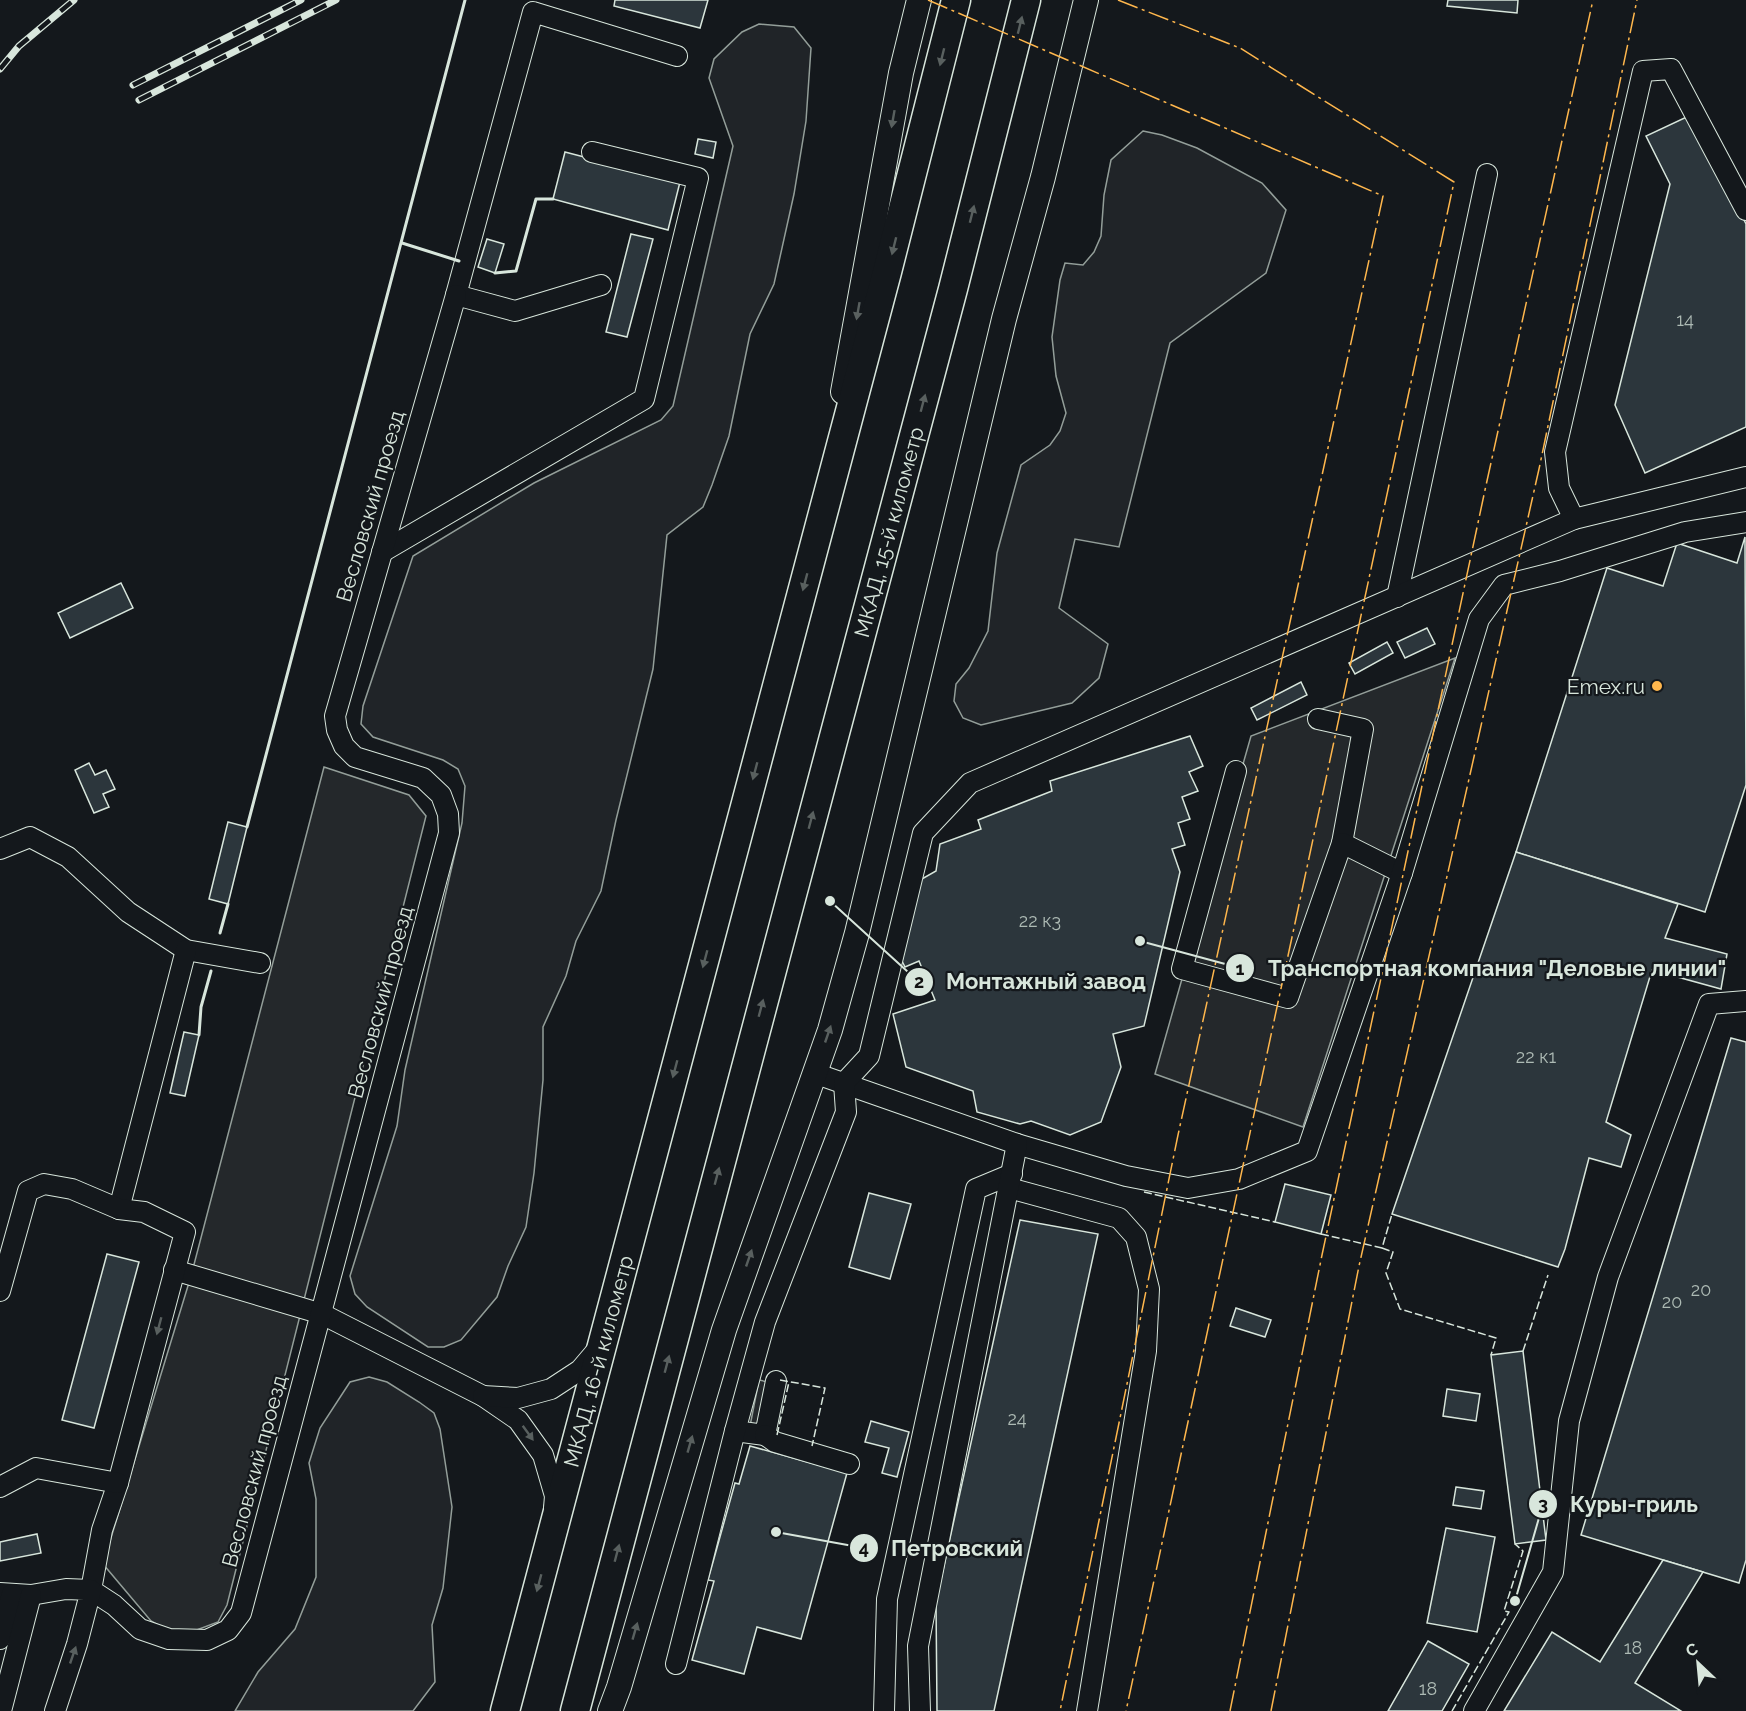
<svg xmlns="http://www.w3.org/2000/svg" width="1746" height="1711" viewBox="0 0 1746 1711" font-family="Raleway,sans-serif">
<rect width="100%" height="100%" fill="#14181c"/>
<g fill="#202428" stroke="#939e99" stroke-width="1.5">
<path d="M759 24 794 27 811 48 806 121 794 194 774 284 750 334 729 436 712 485 703 507 667 535 653 669 616 820 601 891 576 941 566 976 543 1027V1080L534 1173 526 1227 508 1266 497 1297 461 1340 444 1347H428L367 1307 355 1294 350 1276 397 1126 405 1070 462 823 465 786 458 769 443 760 373 737 361 724 363 706 413 556 534 483 661 420 673 406 733 146 709 78 714 59 742 32Z"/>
<path d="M1143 131 1162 135 1197 148 1262 183 1286 210 1266 273 1170 343 1119 547 1075 539 1059 608 1108 644 1099 678 1072 703 981 725 963 718 954 701 956 684 969 668 988 631 997 553 1021 465 1050 445 1060 431 1066 413 1056 376 1052 337 1060 280 1065 263 1083 265 1094 252 1101 236 1104 195 1111 160Z"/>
<path d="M369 1377 387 1382 419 1402 434 1413 440 1429 452 1507 443 1588 432 1625 435 1682 413 1711H235L258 1672 295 1629 316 1577V1499L309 1463 320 1428 350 1382Z"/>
</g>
<g fill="#24282b" stroke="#939e99" stroke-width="1.5">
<path d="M1455 658 1303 1127 1155 1074 1251 736Z"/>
<path d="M324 767 409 795 426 816 227 1605 218 1622 194 1631 165 1629 151 1621 103 1564 191 1276Z"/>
<path d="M759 1380 782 1385 772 1430 750 1426Z"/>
</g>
<g fill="#2c363c" stroke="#d8e6dc" stroke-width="1.5">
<path d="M615 0H708L700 28 614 6Z"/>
<path d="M1448 0H1518L1517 13 1447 6Z"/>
<path d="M1693 114 1746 224V427L1645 473 1615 405 1670 184 1646 136Z"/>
<path d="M698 139 716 142 713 158 695 154Z"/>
<path d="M565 152 680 182 668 230 553 199Z"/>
<path d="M631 234 653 239 627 337 606 332Z"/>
<path d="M487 239 504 244 495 273 478 267Z"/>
<path d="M1745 537 1746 785 1705 912 1516 852 1607 568 1663 586 1677 543 1737 563Z"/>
<path d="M121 583 133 608 70 638 58 613Z"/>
<path d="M1427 628 1435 644 1405 658 1397 642Z"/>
<path d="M1387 642 1393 653 1355 674 1349 663Z"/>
<path d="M1301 682 1307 695 1257 720 1251 708Z"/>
<path d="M1190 736 1203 766 1189 772 1198 791 1182 797 1190 819 1178 823 1185 845 1172 849 1180 872 1144 1026 1113 1034 1121 1067 1101 1122 1070 1135 1031 1121 1020 1124 977 1112 973 1091 906 1067 893 1014 935 1000 919 961 905 967 902 961 920 880 936 871 940 844 981 829 978 820 1052 791 1050 781Z"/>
<path d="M89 763 95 775 106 770 115 789 103 794 109 807 94 813 75 770Z"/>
<path d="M228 822 247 827 228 904 209 899Z"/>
<path d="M1516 852 1678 904 1665 938 1727 954 1721 989 1652 970 1606 1122 1631 1135 1621 1167 1589 1158 1565 1249 1558 1267 1392 1214Z"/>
<path d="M184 1032 199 1035 185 1096 170 1093Z"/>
<path d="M1731 1038 1746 1042V1560L1739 1583 1581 1535Z"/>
<path d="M1285 1184 1331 1195 1321 1234 1275 1222Z"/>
<path d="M869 1193 911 1204 890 1279 849 1267Z"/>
<path d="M1020 1220 1098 1234 994 1711H937L936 1602Z"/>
<path d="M107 1254 139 1262 94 1428 62 1420Z"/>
<path d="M1236 1308 1271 1320 1265 1337 1230 1326Z"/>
<path d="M1523 1351 1546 1540 1515 1544 1491 1355Z"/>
<path d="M1447 1389 1480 1394 1476 1421 1443 1416Z"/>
<path d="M871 1421 909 1432 897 1477 882 1473 889 1448 865 1442Z"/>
<path d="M750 1446 847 1473 801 1639 757 1627 744 1674 692 1660 714 1581 708 1580 735 1483 739 1484Z"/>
<path d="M1456 1487 1484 1491 1481 1509 1453 1505Z"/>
<path d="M1446 1528 1495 1537 1477 1632 1427 1623Z"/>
<path d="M37 1534 41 1553 0 1561V1542Z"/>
<path d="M1663 1560 1703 1572 1635 1683 1681 1711H1504L1552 1632 1600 1662Z"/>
<path d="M1428 1641 1469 1664 1442 1711H1388Z"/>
</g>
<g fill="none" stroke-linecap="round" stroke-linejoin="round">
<defs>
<g id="minor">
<path d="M601 285 515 311 456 295 533 12 677 56"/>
<path d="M1574 519 1559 488 1555 452 1643 71 1671 69 1746 210"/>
<path d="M382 552 644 399 698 178 592 152"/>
<path d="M1397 597 1487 174"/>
<path d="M1318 719 1363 729 1342 843"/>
<path d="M1236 771 1182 969 1288 998 1342 843 1402 873"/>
<path d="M0 849 30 837 68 857 128 912 186 950 260 963"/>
<path d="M814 1073 1017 1144 1126 1176 1188 1188 1239 1179 1307 1151 1402 873 1479 619 1504 585 1560 571 1685 532 1746 522"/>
<path d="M1009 1188 1119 1218 1136 1237 1149 1289 1146 1351 1087 1711"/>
<path d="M119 1209 186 950"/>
<path d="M174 1270 322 1314 483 1396 518 1420 543 1455 555 1496 554 1508"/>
<path d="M0 1291 28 1191 44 1184 72 1189 119 1209 144 1212 185 1232 118 1483 102 1530 91 1590 114 1605 140 1629 169 1639 207 1640 228 1630 241 1613 449 833 448 814 441 795 423 778 355 757 344 746 337 730 335 716 456 295"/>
<path d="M483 1396 518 1398 551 1389 580 1370 597 1350"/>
<path d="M735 1431 765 1435 776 1381"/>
<path d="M765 1435 775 1442 849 1464"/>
<path d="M0 1487 36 1468 118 1483"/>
<path d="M0 1593 31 1595 66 1589 91 1590 77 1644 55 1711"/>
<path d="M0 1639 12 1594"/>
<path d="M676 1664 735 1431 765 1322 846 1112 844 1083 869 1056 923 833 970 783 1574 519 1746 477"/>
<path d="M1 1711 31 1595"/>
<path d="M884 1711 887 1599 976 1189 1012 1174"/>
<path d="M920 1711 918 1646 1017 1144"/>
<path d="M1474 1711 1553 1572 1569 1421 1608 1277 1709 1004 1746 1001"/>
</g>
<g id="major">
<path d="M843 392 901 73 919 0"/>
<path d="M610 1711 619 1687 724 1330 830 1030 857 933 1004 319 1043 177 1086 0"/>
</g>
<g id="highway">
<path id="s1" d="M505 1711 887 272 956 0"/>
<path id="s2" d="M575 1711 953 289 1026 0"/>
</g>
</defs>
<use href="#minor" stroke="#d8e6dc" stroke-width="22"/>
<use href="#major" stroke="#d8e6dc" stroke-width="26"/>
<use href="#highway" stroke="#d8e6dc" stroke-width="31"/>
<use href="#minor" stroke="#14181c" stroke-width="20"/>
<use href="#major" stroke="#14181c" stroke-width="24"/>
<use href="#highway" stroke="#14181c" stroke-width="28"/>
<defs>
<g id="rail">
<path d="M0 69 19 46 74 0"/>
<path d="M133 85 301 0"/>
<path d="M139 100 336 0"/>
</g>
</defs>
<use href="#rail" stroke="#d8e6dc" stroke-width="7"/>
<use href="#rail" stroke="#14181c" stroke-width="4.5" stroke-dasharray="14" stroke-linecap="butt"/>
<g stroke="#d8e6dc" stroke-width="1.5" stroke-dasharray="8 3" stroke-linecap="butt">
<path d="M1144 1192 1275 1222"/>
<path d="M1321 1234 1382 1248 1392 1214"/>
<path d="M1382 1248 1393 1252 1386 1273 1400 1309 1496 1338 1491 1355"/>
<path d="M1523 1351 1548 1275"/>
<path d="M780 1380 825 1388 812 1446"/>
<path d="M777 1435 789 1382"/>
<path d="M1452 1711 1509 1612 1504 1611 1523 1551 1515 1544"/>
</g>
<g stroke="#d8e6dc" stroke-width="3">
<path d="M402 243 459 261"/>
<path d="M495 273 516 271 536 199H553"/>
<path d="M247 827 465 0"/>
<path d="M220 933 228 904"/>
<path d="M199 1035 201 1007 211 971"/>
</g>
<g stroke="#ffb74d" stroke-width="1.5" stroke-dasharray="21 4.5 3 4.5" stroke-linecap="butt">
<path d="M928 0 1383 196 1178 1135 1060 1711"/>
<path d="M1118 0 1240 48 1454 182 1126 1711"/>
<path d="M1230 1711 1322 1255 1485 490 1593 0"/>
<path d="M1271 1711 1359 1266 1539 469 1637 0"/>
</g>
</g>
<defs><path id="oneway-solid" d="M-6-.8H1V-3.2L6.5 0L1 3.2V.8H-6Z" transform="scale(1.5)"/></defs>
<g fill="#59605f">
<use href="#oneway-solid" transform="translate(1020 25) rotate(-76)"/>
<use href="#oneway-solid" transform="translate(942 57) rotate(104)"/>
<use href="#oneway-solid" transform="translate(893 119) rotate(100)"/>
<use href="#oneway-solid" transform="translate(972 214) rotate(-76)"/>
<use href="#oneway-solid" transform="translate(894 246) rotate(104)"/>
<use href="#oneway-solid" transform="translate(858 311) rotate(100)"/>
<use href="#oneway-solid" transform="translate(923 403) rotate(-75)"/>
<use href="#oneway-solid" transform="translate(805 582) rotate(105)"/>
<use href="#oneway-solid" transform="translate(755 771) rotate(105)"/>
<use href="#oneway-solid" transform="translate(811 820) rotate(-75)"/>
<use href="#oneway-solid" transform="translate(705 959) rotate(105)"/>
<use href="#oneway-solid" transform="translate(761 1008) rotate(-75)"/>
<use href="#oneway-solid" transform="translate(828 1034) rotate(-71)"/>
<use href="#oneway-solid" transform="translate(675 1069) rotate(105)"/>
<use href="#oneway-solid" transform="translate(717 1176) rotate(-75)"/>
<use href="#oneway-solid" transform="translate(749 1258) rotate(-71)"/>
<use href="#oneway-solid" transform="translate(159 1326) rotate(105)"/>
<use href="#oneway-solid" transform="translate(667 1364) rotate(-75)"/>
<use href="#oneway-solid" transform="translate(528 1433) rotate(54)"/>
<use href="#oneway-solid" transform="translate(690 1444) rotate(-74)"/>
<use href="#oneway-solid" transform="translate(617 1553) rotate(-75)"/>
<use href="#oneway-solid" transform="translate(539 1583) rotate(105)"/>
<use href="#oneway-solid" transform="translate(635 1631) rotate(-74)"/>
<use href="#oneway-solid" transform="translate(73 1655) rotate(-71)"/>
</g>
<circle fill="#ffb74d" stroke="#14181c" stroke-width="2" cx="1657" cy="686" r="6"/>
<g text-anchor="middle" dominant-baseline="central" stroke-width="4.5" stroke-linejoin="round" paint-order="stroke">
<g font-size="18" fill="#adbab4">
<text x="1685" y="319">14</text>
<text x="1040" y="920">22 к3</text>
<text x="1536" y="1056">22 к1</text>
<text x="1701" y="1289">20</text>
<text x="1672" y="1301">20</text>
<text x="1017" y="1418">24</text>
<text x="1633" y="1647">18</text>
<text x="1428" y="1688">18</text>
</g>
<g font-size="21" fill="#d8e6dc" stroke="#14181c">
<text transform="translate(370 506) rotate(-74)">Весловский проезд</text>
<text stroke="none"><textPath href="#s2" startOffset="1220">МКАД, 15-й километр</textPath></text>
<text transform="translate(380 1002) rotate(-75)">Весловский проезд</text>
<text stroke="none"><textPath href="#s1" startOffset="362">МКАД, 16-й километр</textPath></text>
<text transform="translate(254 1471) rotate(-75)">Весловский проезд</text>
</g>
<g font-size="21" fill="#d8e6dc" stroke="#14181c" text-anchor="end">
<text x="1645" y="686">Emex.ru</text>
</g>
</g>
<path fill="none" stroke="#d8e6dc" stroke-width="2" d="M1140 941L1240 968M830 901L919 982M1515 1601L1543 1504M776 1532L864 1548"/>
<g fill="#d8e6dc" stroke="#14181c" stroke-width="2">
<circle cx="1140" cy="941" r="6"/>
<circle cx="830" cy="901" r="6"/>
<circle cx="1515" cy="1601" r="6"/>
<circle cx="776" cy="1532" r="6"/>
<circle cx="1240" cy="968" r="15"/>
<circle cx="919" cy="982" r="15"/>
<circle cx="1543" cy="1504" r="15"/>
<circle cx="864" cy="1548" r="15"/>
</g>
<g font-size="18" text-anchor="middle" font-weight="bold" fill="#111">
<text x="1240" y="975">1</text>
<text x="919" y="988">2</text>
<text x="1543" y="1510">3</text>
<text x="864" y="1554">4</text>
</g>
<g font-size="22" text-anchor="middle" font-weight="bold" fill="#d8e6dc" stroke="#14181c" stroke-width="4.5" stroke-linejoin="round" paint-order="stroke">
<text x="1497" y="976">Транспортная компания "Деловые линии"</text>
<text x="1046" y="989">Монтажный завод</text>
<text x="1634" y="1512">Куры-гриль</text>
<text x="957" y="1556">Петровский</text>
</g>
<g transform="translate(1698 1663) rotate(334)" stroke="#14181c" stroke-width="4.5" paint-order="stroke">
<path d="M0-4.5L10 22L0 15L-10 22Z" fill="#d8e6dc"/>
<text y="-9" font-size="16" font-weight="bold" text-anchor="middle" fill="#d8e6dc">С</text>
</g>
</svg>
